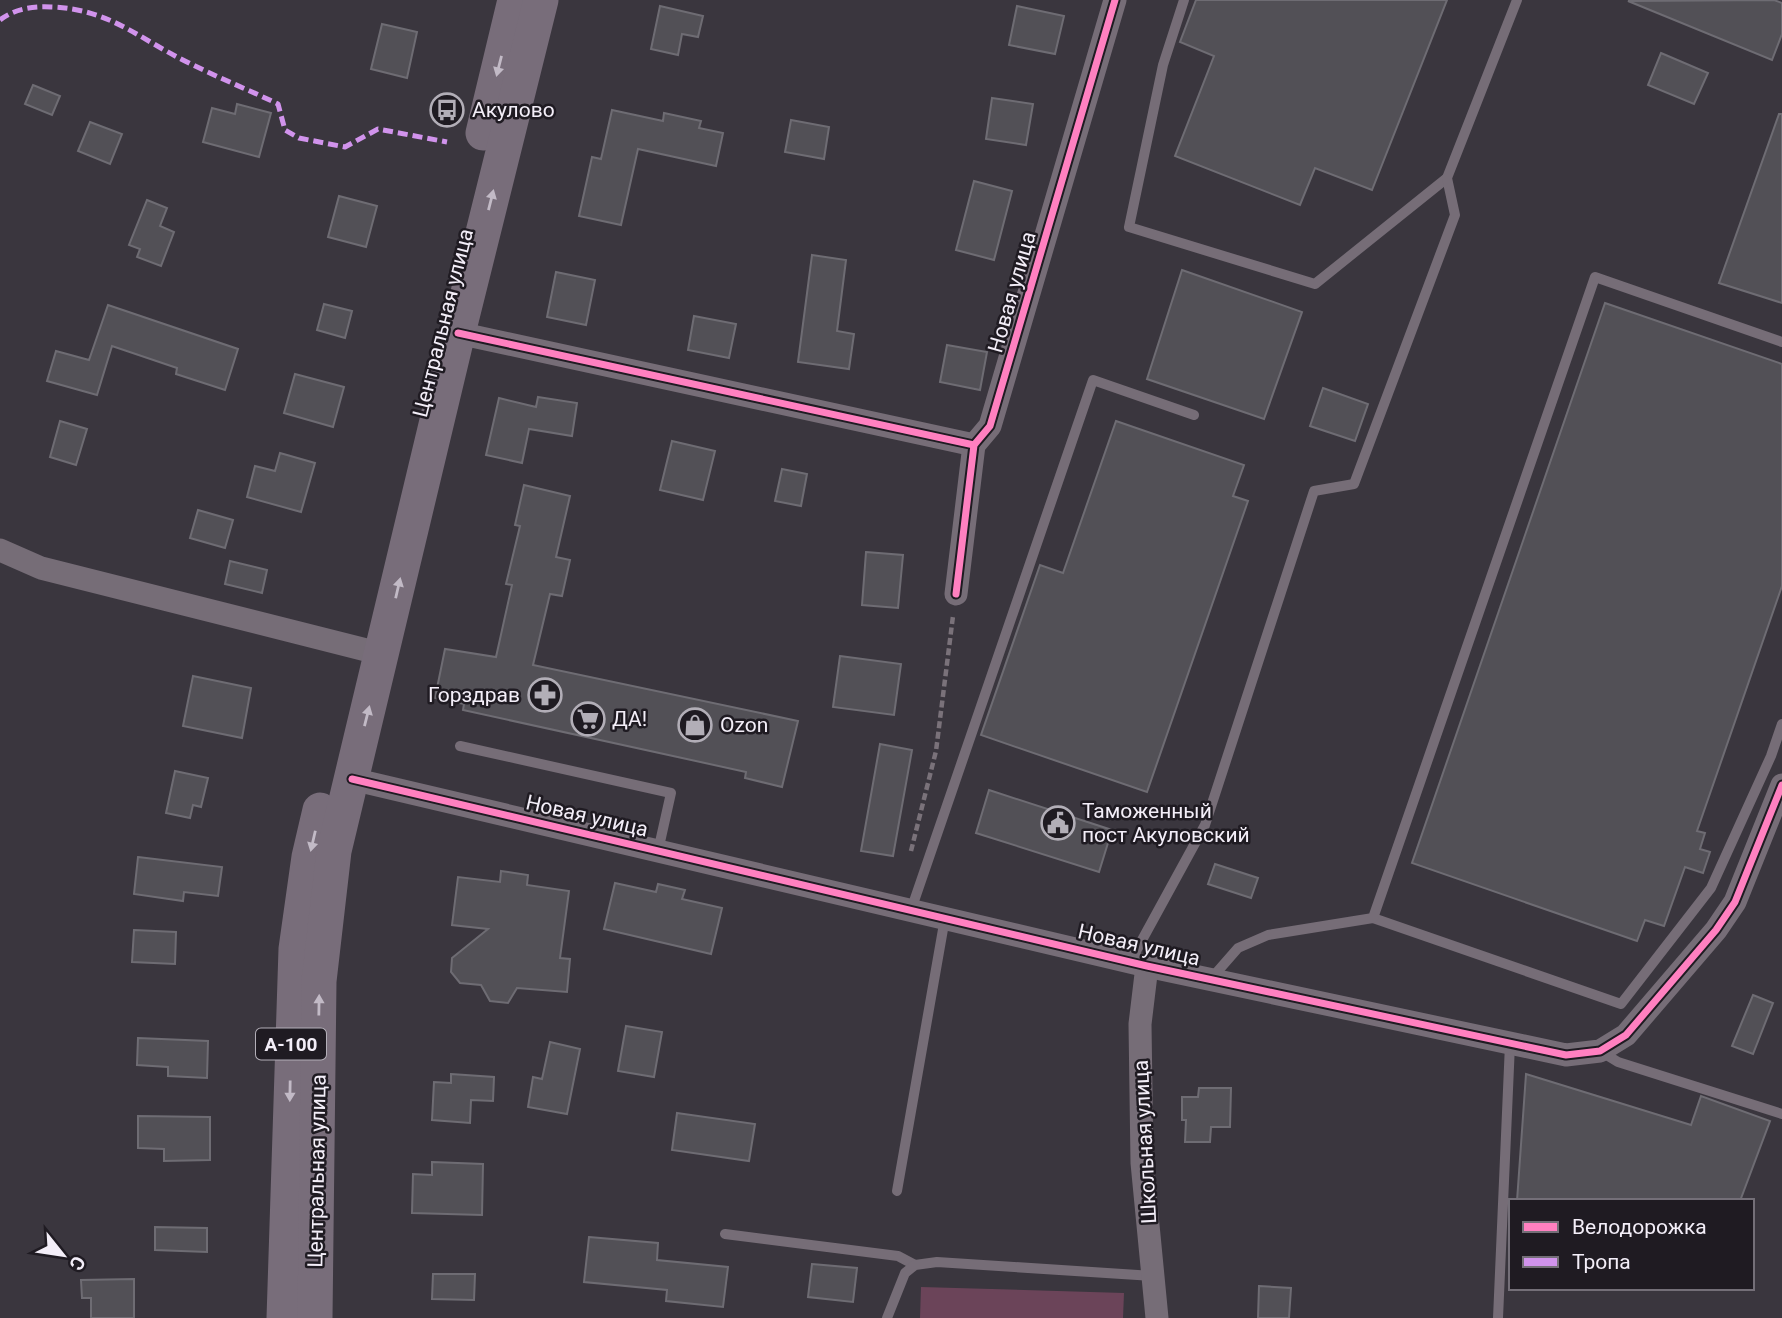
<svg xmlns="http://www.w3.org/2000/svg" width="1782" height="1318" viewBox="0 0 1782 1318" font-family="Roboto,sans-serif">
<rect width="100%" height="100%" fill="#3a363e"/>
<path fill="#6b4459" d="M921 1287 1124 1293 1123 1318H920Z"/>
<g fill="#525056" stroke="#6e6c73" stroke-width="2">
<path d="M1196 0H1447L1372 190 1315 168 1300 205 1175 156 1214 56 1180 42Z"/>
<path d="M1774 0 1782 3V34L1772 60 1628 1Z"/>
<path d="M660 6 703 16 698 37 682 34 678 55 651 49Z"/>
<path d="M1017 6 1064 16 1055 54 1009 45Z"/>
<path d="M382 24 417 32 407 78 371 69Z"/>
<path d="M1661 53 1708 73 1694 104 1648 85Z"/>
<path d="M33 85 60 96 52 115 25 104Z"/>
<path d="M992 98 1033 104 1026 145 986 139Z"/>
<path d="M237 104 271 113 259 157 203 142 212 108 235 114Z"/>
<path d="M612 110 663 121 664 113 701 121 699 128 723 133 716 166 638 149 621 225 579 216 592 157 601 159Z"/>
<path d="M1779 114H1782V303L1719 283Z"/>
<path d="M791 120 829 127 824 159 785 152Z"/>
<path d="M90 122 122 134 110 164 78 151Z"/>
<path d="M974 181 1012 191 994 260 956 250Z"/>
<path d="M339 196 377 206 366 247 328 237Z"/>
<path d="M147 200 167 208 160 226 174 232 161 266 137 257 140 249 129 245Z"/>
<path d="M812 255 846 260 837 331 854 334 849 369 798 362Z"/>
<path d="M1182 270 1302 312 1264 419 1147 379Z"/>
<path d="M556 272 595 280 586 325 547 317Z"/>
<path d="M1605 303 1782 364V586L1697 831 1705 833 1700 849 1710 852 1703 873 1685 867 1664 926 1645 920 1637 941 1412 863Z"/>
<path d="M324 304 352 311 345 338 317 330Z"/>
<path d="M108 305 238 349 225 390 176 374 177 368 112 346 97 395 47 381 56 351 89 360Z"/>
<path d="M694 316 736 324 729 358 688 350Z"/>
<path d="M947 345 987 352 980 390 940 382Z"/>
<path d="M295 374 344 387 333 427 284 413Z"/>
<path d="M1323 388 1368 404 1355 441 1310 426Z"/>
<path d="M538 397 577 403 572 436 529 429 522 463 486 455 499 398 536 407Z"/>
<path d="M60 421 87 429 76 465 50 457Z"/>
<path d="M1116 421 1244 465 1233 496 1248 501 1147 792 981 735 1040 565 1063 573Z"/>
<path d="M672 441 715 451 703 500 660 490Z"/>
<path d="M280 453 315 463 301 512 247 497 255 466 275 471Z"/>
<path d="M782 469 807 474 801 506 775 501Z"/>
<path d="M524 485 570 496 556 557 570 560 562 596 550 594 533 665 798 721 782 787 745 778 746 772 463 710 464 704 435 698 445 649 496 657 512 585 506 584 520 526 515 525Z"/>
<path d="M198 510 233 520 225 548 190 538Z"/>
<path d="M866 552 903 555 898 608 862 605Z"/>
<path d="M230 561 267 570 262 593 225 584Z"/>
<path d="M840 656 901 664 894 715 833 707Z"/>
<path d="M193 676 251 688 242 738 183 726Z"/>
<path d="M880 744 912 750 893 856 861 851Z"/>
<path d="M175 771 208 778 201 807 193 805 190 818 166 813Z"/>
<path d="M989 790 1112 830 1099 872 976 833Z"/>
<path d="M138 857 222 867 218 896 184 892 183 901 134 894Z"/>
<path d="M1215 864 1258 878 1251 898 1208 884Z"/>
<path d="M501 871 528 875 527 885 569 891 560 958 570 959 567 992 517 988 508 1003 490 1001 481 985 460 983 451 972 452 958 488 929 452 925 458 877 500 882Z"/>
<path d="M615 883 656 892 658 884 685 890 682 899 722 908 711 954 604 929Z"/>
<path d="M134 930 176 932 175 964 132 962Z"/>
<path d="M1753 995 1773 1003 1753 1054 1732 1046Z"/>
<path d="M626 1026 662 1032 654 1077 618 1071Z"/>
<path d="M138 1038 208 1041 207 1078 168 1076V1067L137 1065Z"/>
<path d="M550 1042 580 1049 567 1114 528 1107 533 1077 542 1079Z"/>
<path d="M451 1074 494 1077 493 1101 471 1100 470 1123 432 1120 434 1082 451 1083Z"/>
<path d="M1526 1074 1691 1125 1701 1096 1770 1121 1740 1201H1517Z"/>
<path d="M1199 1088H1231L1230 1127H1211L1210 1142H1185L1186 1120H1182V1097H1198Z"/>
<path d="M677 1113 755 1124 749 1161 672 1150Z"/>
<path d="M138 1116 210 1117V1160L164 1161V1149L138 1148Z"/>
<path d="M432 1162 483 1164 482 1215 412 1213 413 1174 432 1175Z"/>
<path d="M155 1227 207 1228V1252L155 1250Z"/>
<path d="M589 1237 658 1243 657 1260 728 1267 723 1307 666 1301 667 1290 584 1282Z"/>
<path d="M812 1264 857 1268 853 1302 808 1297Z"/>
<path d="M433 1274H475L474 1300 432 1299Z"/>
<path d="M134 1279V1318H91V1298H82L81 1280Z"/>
<path d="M1259 1286 1291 1288 1289 1318H1258Z"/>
</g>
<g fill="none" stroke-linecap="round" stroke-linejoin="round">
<path stroke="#7a727a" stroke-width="4.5" stroke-dasharray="7 3.5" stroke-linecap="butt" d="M911 851 936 751 953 616"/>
<g stroke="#766d77" stroke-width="10">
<path d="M1184 0 1163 65 1129 227 1315 284 1447 178"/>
<path d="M460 746 671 793 658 851"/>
<path d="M911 910 1093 380 1194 415"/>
<path d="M1373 918 1621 1004 1711 888 1771 756 1782 724"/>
<path d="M1130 962 1205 825 1314 491 1354 484 1455 215 1447 178 1517 0"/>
<path d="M1210 980 1238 948 1268 935 1373 918 1595 277 1782 342"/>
<path d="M1600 1051 1618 1062 1782 1114"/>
<path d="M897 1191 945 918"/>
<path d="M725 1234 898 1256 915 1265"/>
<path d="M887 1318 905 1273 915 1265 937 1262 1153 1276"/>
<path d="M1498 1318 1510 1044"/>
</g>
<g stroke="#766d77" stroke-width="23">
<path d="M458 333 974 445"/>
<path d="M0 550 41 568 382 654"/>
<path d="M956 594 974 445 990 426 1115 0"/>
<path d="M352 779 1147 966 1566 1055 1600 1051 1626 1035 1716 930 1735 902 1782 785"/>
<path d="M1147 966 1140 1024 1142 1163 1157 1318"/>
</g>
<g stroke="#786d7a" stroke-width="35">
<path d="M483 133 515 0"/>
<path d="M284 1318 296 949 309 857 320 810"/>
<path d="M315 1318 319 981 334 851 458 333 541 0"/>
</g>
<path stroke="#d193ec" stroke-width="5" stroke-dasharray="10 5" stroke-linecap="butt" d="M0 20C14 9 33 6 51 7 110 9 139 39 189 63 219 78 249 90 278 104L285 130 299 138 345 147 378 129 447 142"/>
<defs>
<g id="cycleway">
<path d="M458 333 974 445"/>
<path d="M956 594 974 445 990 426 1115 0"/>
<path d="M352 779 1147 966 1566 1055 1600 1051 1626 1035 1716 930 1735 902 1782 785"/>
</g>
</defs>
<use href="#cycleway" stroke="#1f1b22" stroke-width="11"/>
<use href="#cycleway" stroke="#ff80c0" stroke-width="7"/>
</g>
<defs><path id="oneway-solid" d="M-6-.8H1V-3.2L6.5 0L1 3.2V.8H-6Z" transform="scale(1.75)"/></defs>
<g fill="#c2bac6">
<use href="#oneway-solid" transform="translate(499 66) rotate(104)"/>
<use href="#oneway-solid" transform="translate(491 200) rotate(-76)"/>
<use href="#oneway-solid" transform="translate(398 588) rotate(-77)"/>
<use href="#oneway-solid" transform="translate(367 716) rotate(-76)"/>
<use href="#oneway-solid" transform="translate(313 841) rotate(103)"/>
<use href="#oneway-solid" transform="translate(319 1005) rotate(-89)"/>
<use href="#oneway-solid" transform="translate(290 1091) rotate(91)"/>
</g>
<defs>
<symbol id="bus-ring" viewBox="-11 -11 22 22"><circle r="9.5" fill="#1f1b22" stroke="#b2aeb7" stroke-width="1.5"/><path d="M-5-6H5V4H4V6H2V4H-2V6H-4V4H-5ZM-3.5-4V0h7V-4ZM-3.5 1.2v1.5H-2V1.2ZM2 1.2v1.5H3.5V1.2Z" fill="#b2aeb7"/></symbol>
<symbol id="pharmacy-ring" viewBox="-11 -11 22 22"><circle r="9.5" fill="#1f1b22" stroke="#b2aeb7" stroke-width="1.5"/><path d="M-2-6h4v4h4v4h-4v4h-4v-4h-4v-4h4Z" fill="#b2aeb7"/></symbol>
<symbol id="supermarket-ring" viewBox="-11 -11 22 22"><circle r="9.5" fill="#1f1b22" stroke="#b2aeb7" stroke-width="1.5"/><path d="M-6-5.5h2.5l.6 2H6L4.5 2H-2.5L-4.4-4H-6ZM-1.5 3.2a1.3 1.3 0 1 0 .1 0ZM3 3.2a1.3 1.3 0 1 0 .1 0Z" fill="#b2aeb7"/></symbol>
<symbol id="shop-ring" viewBox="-11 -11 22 22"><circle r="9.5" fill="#1f1b22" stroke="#b2aeb7" stroke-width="1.5"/><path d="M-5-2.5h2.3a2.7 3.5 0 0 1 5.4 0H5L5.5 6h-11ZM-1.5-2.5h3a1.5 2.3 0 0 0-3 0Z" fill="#b2aeb7"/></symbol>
<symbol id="civic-ring" viewBox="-11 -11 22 22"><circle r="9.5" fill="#1f1b22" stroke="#b2aeb7" stroke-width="1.5"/><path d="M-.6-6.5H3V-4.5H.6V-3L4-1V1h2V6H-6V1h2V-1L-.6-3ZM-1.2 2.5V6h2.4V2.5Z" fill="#b2aeb7"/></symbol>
</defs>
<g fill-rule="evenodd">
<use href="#bus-ring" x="428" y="91" width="38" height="38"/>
<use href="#pharmacy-ring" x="526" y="676" width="38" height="38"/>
<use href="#supermarket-ring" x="569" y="700" width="38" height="38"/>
<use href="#shop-ring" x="676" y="706" width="38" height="38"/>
<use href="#civic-ring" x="1039" y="804" width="38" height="38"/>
</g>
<g text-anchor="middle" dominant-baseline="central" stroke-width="5" stroke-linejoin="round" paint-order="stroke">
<rect fill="#1f1b22" stroke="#b3afb8" stroke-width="2" x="256" y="1028.5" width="70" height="31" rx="5"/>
<g font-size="19" font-weight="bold" fill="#f3eef8">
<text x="291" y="1044">А-100</text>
</g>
<g font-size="21" fill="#f3eef8" stroke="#1f1b22" text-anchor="start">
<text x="472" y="110">Акулово</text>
<text x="520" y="695" text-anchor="end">Горздрав</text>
<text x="612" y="719">ДА!</text>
<text x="720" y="725">Ozon</text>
<text x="1082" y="811">Таможенный<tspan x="1082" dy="24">пост Акуловский</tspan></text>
</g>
<g font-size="21" fill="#f3eef8" stroke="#1f1b22">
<text transform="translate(1012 292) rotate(-74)">Новая улица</text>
<text transform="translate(443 323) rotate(-76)">Центральная улица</text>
<text transform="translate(587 816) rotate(13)">Новая улица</text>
<text transform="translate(1139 945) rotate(13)">Новая улица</text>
<text transform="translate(1145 1142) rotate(-93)">Школьная улица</text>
<text transform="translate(317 1171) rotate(-89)">Центральная улица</text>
</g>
</g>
<rect x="1509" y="1199" width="245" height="91" fill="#1f1b22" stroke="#746f78" stroke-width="2"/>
<rect x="1523" y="1222" width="35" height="10" fill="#ff80c0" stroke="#746f78" stroke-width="2"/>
<text x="1572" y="1234" font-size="21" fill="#f3eef8">Велодорожка</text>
<rect x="1523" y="1257" width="35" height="10" fill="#d193ec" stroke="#746f78" stroke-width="2"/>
<text x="1572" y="1269" font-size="21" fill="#f3eef8">Тропа</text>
<g transform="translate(63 1255) rotate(120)" stroke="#1f1b22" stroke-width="5" paint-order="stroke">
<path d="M0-5L12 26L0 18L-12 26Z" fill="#f3eef8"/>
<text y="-10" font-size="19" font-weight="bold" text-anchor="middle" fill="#f3eef8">С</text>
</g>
</svg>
